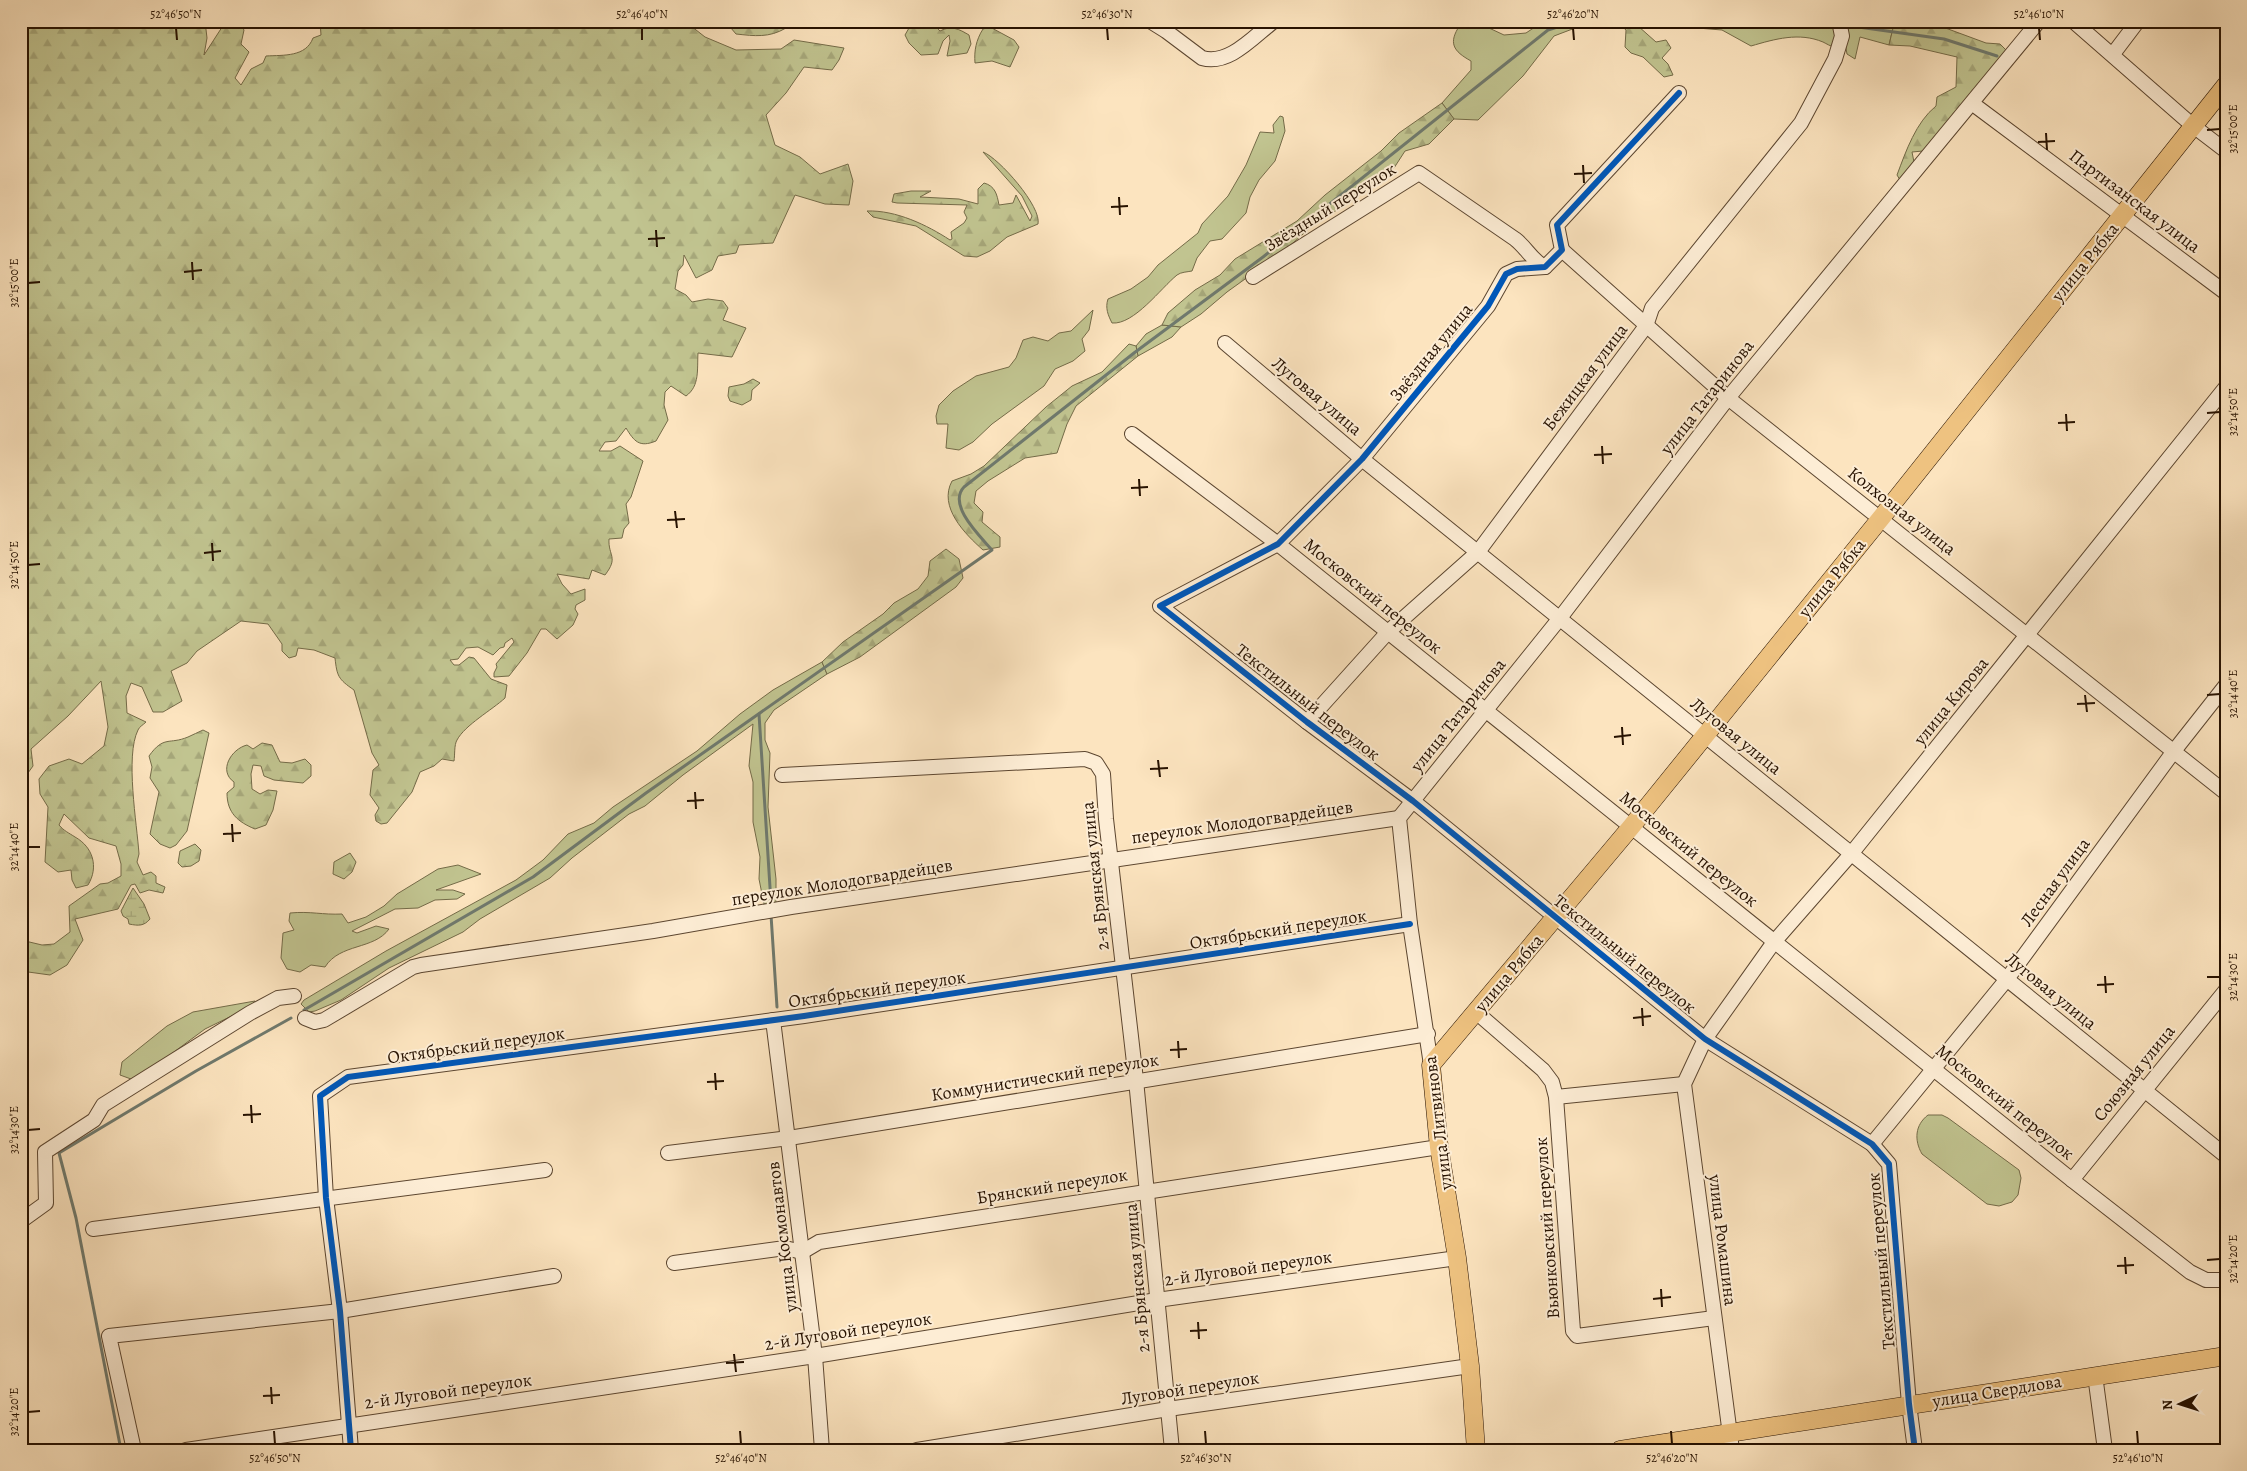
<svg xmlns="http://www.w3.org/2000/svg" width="2247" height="1471" viewBox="0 0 2247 1471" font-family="Alegreya,serif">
<defs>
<pattern id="forest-firs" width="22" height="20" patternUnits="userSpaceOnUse" patternTransform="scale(1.25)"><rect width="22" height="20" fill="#c1c490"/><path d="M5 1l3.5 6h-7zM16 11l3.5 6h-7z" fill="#a6a77a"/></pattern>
<pattern id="wetland-marsh" width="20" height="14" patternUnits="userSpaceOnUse" patternTransform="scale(1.25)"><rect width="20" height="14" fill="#c1c490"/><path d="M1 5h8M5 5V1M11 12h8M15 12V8" fill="none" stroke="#a6a77a"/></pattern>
</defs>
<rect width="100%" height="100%" fill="#fce4bf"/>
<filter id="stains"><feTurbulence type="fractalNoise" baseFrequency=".004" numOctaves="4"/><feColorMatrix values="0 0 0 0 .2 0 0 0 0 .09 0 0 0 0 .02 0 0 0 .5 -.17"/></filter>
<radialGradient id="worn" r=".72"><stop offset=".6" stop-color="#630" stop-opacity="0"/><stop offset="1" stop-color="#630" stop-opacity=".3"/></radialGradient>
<g fill="#c1c490" stroke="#746b48">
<path d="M1460 21H1474L1504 35 1526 33 1544 21H1581L1583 25 1554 36 1523 76 1478 120 1454 119 1442 103 1471 70V61C1453 51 1448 43 1460 25Z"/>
<path d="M1682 21H1891L1894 24 1889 45 1860 37 1855 59 1847 54 1845 43 1834 47C1830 46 1827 44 1823 42 1799 32 1775 39 1751 46L1722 30 1685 27Z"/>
<path d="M1280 116 1283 117 1285 131 1275 161 1259 180 1250 197 1246 213 1222 239 1210 241 1197 258 1192 271C1187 272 1181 272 1177 275 1161 288 1134 325 1112 323 1108 315 1105 308 1108 299L1131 289 1148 277 1158 265 1198 233 1202 224 1228 196 1246 165 1260 132 1274 133 1273 125Z"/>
<path d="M1093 310 1089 330 1082 339 1085 351 1073 361 1055 369 1044 386 992 424 973 442 959 450 946 448 948 424H937L936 416 939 405 953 391 976 376 1009 367 1016 358 1023 340 1033 337 1048 341 1059 333 1071 331Z"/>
<path d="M1162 325 1181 327 1172 337 1138 356 1136 346 1146 334Z"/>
<path d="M822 662 827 674 774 710 765 723V740L770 753 768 807 776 879V903L764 904 759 879 760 857 753 822V782L749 766 753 724 683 775 645 806 629 814 572 858 550 878 480 919 463 932 389 968 341 1000 315 1011 309 1012 301 1004 304 1000 386 951 516 880 543 860 568 834 594 823 613 807 697 751 740 714 773 690Z"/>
<path d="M458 865 481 874 436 890H453L465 894 457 899 435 900 418 908 395 909 352 931 357 933 376 926 389 929C374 950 340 943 325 967L311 965 300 972 287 969 281 958 283 933 294 930 289 921 290 913C310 911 323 915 342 914L348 923 366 917 384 906 397 894 438 869Z"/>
<path d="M255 1001 248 1008 205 1029 143 1075 131 1079 120 1075 122 1062 167 1026 193 1012Z"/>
<path d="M1928 1115H1942L1948 1118 2019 1170 2021 1178 2018 1195 2012 1202 1999 1206 1987 1204 1922 1154C1914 1140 1915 1125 1928 1115Z"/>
</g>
<g fill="url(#forest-firs)" stroke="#746b48">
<path d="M21 21H205L207 38 204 55 226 21H238L244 30 241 44 249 52 235 78 241 85 251 69 263 63 266 56C284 55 306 57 313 38L321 35 320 21H724L706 28 697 25 691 26 705 37 736 50 781 49 794 40 844 48 839 60 832 70 804 67 786 93 766 115 775 145 800 157 820 174 848 164 853 181 849 205 825 204 795 195 773 243 739 245 736 253 718 256 712 270 696 278 684 255 683 265 678 271 675 289 686 295 692 302 708 299 723 301 728 308 723 320 746 328 732 357 698 353C697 369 700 386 686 396L671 386 665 392 664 405 668 420 656 441C639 448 634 441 626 428L616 441 605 442 599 451H611L620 446 643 461 631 497 626 504 629 523 624 529 622 538 609 539C608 556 619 557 605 575L592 570 589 579 557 574 562 584 571 594 585 589V600L576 605 575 609 578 614 573 625 557 639 546 629H541L527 653 509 676 494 677V673L497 667 496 664 514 642 512 638 505 643 504 647 500 648 493 655 478 647 466 648 458 659 450 660 454 665H459L469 657 474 658 491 679 507 685 505 698C492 710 465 725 457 740 454 745 455 755 454 761L442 759 434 766 420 772 412 792 387 823 381 824 376 821 375 815 379 808 370 795 373 770 379 765 372 753 354 690C338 679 337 676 335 658L314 650 298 648 296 656 289 658 282 651V644L268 624 241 621 197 651 187 663 171 671 182 701 163 712H153L142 687 131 683 126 696 127 713 146 722C143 725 139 727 138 730 125 756 137 824 139 854L137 862 143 875 151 872 156 876V883L165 887 163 893 149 890 140 893 135 884 131 885 118 909 75 919 83 940 67 965 50 975 21 971V940L42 945 54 944 70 932 69 906 100 884 108 883 121 876V864L116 846 89 838 64 814 59 825C64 831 69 833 75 837 93 847 99 867 88 885L76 888 72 880 71 870 58 872 45 862 48 807 40 794 39 779 49 766 69 759 82 764 104 746 108 727 101 681 68 716 31 749 33 766 25 777H21Z"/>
<path d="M725 21H778L786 28C769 38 755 36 736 34Z"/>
<path d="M914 21H948L932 23 940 31C951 25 959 29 969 35L971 44 967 53 947 56 950 41 949 35 943 41 938 54 921 55 909 43 905 35 909 28 914 26Z"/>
<path d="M1616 21H1682L1685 27 1640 22 1638 26 1656 42 1666 40 1671 48 1662 58 1668 64 1673 75 1664 77 1643 57 1631 53 1625 47 1626 30Z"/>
<path d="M1894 24 1940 26 1986 43 2000 44 2006 50C1992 76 1969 97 1950 118 1940 129 1933 141 1923 151L1912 152 1914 162 1900 180 1897 175C1906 151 1916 122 1936 106L1937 97 1956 87 1957 57 1910 46 1889 45Z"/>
<path d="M990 27 1014 40 1019 47 1010 67 992 61 975 63C974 51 976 40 983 29Z"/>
<path d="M1442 103 1454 119 1429 144 1405 151 1394 168 1373 182 1357 197 1312 226 1284 251 1227 292 1201 314 1181 327 1162 325 1168 313 1195 290 1220 275 1235 259 1297 221 1325 195 1381 151 1399 133Z"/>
<path d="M983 152C999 158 1042 207 1038 224L1007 237 990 251 977 257 964 256 916 226 873 217 867 211C896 210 927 225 950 240L952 239 951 232 964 223 967 218 964 212 967 205 897 203 892 202 894 194 911 191H931L920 197 959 199 978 204V189L984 183C995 186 997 194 999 205L1013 203 1016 195 1030 221 1032 216 1022 196Z"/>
<path d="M1129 344 1136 346 1138 356 1076 406 1067 424 1057 453 1025 458 988 481 976 491 974 503 983 512 982 522 1000 537V547L983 550C965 534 938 507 952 481L971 474 984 466 1046 407 1072 386 1102 372Z"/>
<path d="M753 379 760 383 752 390 751 400 742 405 730 401 728 396 729 387 744 384Z"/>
<path d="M946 549 959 559 963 578 956 587 860 657 827 674 822 662 843 642 883 614 894 603 918 589 928 576 930 561Z"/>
<path d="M203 730 209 733 187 831 176 845 170 848 160 844 150 834 159 792 150 778 152 767 149 756C164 735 169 745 188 737 193 735 198 732 203 730Z"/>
<path d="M262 743 272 745 280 762 292 763 305 759 311 765V776L303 783 274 780 264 776 261 766 253 765 251 774 252 789 260 794 268 790 277 791 273 810 266 825 255 829C238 822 227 813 227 793L234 787V782C218 771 231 749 247 745L253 749Z"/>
<path d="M195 844 201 850 199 861 191 866 182 867 178 863 180 851Z"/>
<path d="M350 853 356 862 352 872 344 879 333 874 334 862Z"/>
</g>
<path fill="url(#wetland-marsh)" stroke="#746b48" d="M133 888 144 904 150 919C144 926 139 926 129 924L128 919 123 916 121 911Z"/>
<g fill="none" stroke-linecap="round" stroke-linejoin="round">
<g stroke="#6f796d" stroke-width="3">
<path d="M1789 21 1835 24"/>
<path d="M1844 25 1944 39 1997 56"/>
<path d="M759 714 771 903"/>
<path d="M771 915 777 1007"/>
<path d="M304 1010 533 877 646 793 992 550C980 536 947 505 964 487L1134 353 1263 257 1548 30 1576 21"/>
<path d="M121 1450 76 1218 59 1153 196 1071 291 1018"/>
</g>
<defs>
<g id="minor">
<path d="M1150 21 1166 31 1202 58C1229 66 1254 36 1274 21"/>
<path d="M2073 21 2192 125 2226 151"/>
<path d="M2113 54 2138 21"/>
<path d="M1679 93 1557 225 1562 250 1545 267 1517 269 1506 274 1488 306 1362 459 1278 544 1160 606 1307 722 1413 801 1705 1039 1872 1144 1889 1164 1909 1404 1915 1450"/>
<path d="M1973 104 2226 293"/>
<path d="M1562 250 1728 398 2226 793"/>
<path d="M1253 277 1419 173 1515 239C1526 247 1533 262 1545 267"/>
<path d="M1225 343 1362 459 2226 1156"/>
<path d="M1132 434 1278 544 2072 1180 2190 1272 2206 1280H2226"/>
<path d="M1307 722 1388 632 1478 552 1646 326 1652 308 1801 123 1835 59 1842 36 1839 21"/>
<path d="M782 775 1085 759 1096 763 1103 774 1106 819 1136 1080 1172 1450"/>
<path d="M1476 1012 1543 1070 1552 1082 1556 1097 1573 1331 1577 1336 1714 1318"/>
<path d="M305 1018 315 1022 324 1020 413 967 421 965 653 931 791 907 1399 818"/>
<path d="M773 1020 815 1356 822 1450"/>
<path d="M1431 1065 1410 924 1399 818 1560 618 1728 398 2039 21"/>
<path d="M1556 1097 1684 1084"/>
<path d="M1872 1144 2007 979 2174 751 2226 685"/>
<path d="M668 1153 789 1138 1428 1034"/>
<path d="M2072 1180 2226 990"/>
<path d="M21 1221 46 1203 45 1152 94 1120 103 1105 250 1013 278 998 294 996"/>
<path d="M93 1229 545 1170"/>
<path d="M674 1263 785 1248 802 1252 819 1242 1439 1147"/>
<path d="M2095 1375 2105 1450"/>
<path d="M134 1450 109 1336 340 1311 554 1276"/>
<path d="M186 1450 815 1356 1157 1300 1457 1258"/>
<path d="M351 1450 340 1311 326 1198 320 1096 348 1077 804 1016 1410 924"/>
<path d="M917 1450 1168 1409 1470 1366"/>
<path d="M1732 1450 1684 1084 1705 1039 1774 942 1851 854 2226 387"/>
</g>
<g id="major">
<path d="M1476 1450 1470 1366 1457 1258 1439 1147 1431 1065 1631 827 1881 518 2226 85"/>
<path d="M1620 1450 2226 1356"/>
</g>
</defs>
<use href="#minor" stroke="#5c4630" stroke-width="16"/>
<use href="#major" stroke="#271201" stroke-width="19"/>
<use href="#minor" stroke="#fdedd5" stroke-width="14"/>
<use href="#major" stroke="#eec280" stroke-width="18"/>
<defs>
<g id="cycleway">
<path d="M1679 93 1557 225 1562 250 1545 267 1517 269 1506 274 1488 306 1362 459 1278 544 1160 606 1307 722 1413 801 1705 1039 1872 1144 1889 1164 1909 1404 1915 1450"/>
<path d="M351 1450 340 1311 326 1198 320 1096 348 1077 804 1016 1410 924"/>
</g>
</defs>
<use href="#cycleway" stroke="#fdedd5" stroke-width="9"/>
<use href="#cycleway" stroke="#0057b8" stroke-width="6"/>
</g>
<path fill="none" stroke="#271201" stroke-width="2" d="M176 28 177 40M642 28V40M1107 28 1108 40M1573 28 1574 40M2039 28 2040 40M2207 130 2220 129M2046 133 2047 150M2038 142 2055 141M1583 165 1584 183M1574 174 1592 173M1119 197 1120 215M1111 207 1128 206M656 230 657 247M648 239 665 238M192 262 193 280M184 272 202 270M28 283 40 282M2207 413 2220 412M2066 414 2067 431M2058 423 2075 422M1602 446 1603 464M1594 455 1612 454M1139 479 1140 496M1131 488 1148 487M675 511 677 528M667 520 685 519M212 543 213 561M204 553 221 551M28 565 40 564M2085 695 2087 712M2207 695 2220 694M2077 704 2095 703M1622 727 1623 745M1614 737 1631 735M1158 760 1160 777M1150 769 1168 768M695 792 696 809M687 801 704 800M232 824 233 842M223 834 241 833M28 847H40M2105 976 2106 993M2207 977H2220M2097 985 2114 984M1642 1008 1643 1026M1633 1018 1651 1016M1178 1041 1179 1058M1170 1050 1187 1049M715 1073 716 1090M707 1082 724 1081M251 1105 252 1123M243 1115 261 1114M28 1130 40 1129M2125 1257 2126 1274M2207 1260 2220 1259M2117 1266 2134 1265M1661 1289 1662 1307M1653 1299 1671 1297M1198 1322 1199 1339M1190 1331 1207 1330M734 1354 736 1372M726 1363 744 1362M271 1387 272 1404M263 1396 280 1395M28 1412 40 1411M274 1431 275 1444M740 1431 741 1444M1205 1431 1206 1444M1671 1431 1672 1444M2137 1431 2138 1444"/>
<g text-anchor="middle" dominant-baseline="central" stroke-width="4" stroke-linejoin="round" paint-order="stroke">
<g font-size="18" fill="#271201" stroke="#fdedd5">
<text transform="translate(2135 201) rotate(37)">Партизанская улица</text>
<text transform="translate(1330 207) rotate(-32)">Звёздный переулок</text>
<text transform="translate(2085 262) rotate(-51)">улица Рябка</text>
<text transform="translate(1431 352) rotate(-51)">Звёздная улица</text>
<text transform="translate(1585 377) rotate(-53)">Бежицкая улица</text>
<text transform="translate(1317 396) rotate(40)">Луговая улица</text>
<text transform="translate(1707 397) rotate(-52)">улица Татаринова</text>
<text transform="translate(1902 511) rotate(38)">Колхозная улица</text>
<text transform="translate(1832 578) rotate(-51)">улица Рябка</text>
<text transform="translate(1373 596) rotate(39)">Московский переулок</text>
<text transform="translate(1951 701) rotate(-51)">улица Кирова</text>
<text transform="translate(1308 702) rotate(38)">Текстильный переулок</text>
<text transform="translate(1458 715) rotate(-51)">улица Татаринова</text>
<text transform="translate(1736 736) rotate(39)">Луговая улица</text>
<text transform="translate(1242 822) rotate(-8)">переулок Молодогвардейцев</text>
<text transform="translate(1689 849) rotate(39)">Московский переулок</text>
<text transform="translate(1095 876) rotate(-96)">2-я Брянская улица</text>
<text transform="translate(842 882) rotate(-9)">переулок Молодогвардейцев</text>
<text transform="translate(2055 882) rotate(-54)">Лесная улица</text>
<text transform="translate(1278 929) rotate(-9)">Октябрьский переулок</text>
<text transform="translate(1625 954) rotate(39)">Текстильный переулок</text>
<text transform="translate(1509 973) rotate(-50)">улица Рябка</text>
<text transform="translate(877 989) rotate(-8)">Октябрьский переулок</text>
<text transform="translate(2051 991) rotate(39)">Луговая улица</text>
<text transform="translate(476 1045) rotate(-8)">Октябрьский переулок</text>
<text transform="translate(2134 1073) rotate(-51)">Союзная улица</text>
<text transform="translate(1045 1077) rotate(-9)">Коммунистический переулок</text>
<text transform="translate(2005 1102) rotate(39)">Московский переулок</text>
<text transform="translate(1438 1123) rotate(-97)">улица Литвинова</text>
<text transform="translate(1052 1186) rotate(-9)">Брянский переулок</text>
<text transform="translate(1547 1228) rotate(-94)">Вьюнковский переулок</text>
<text transform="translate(782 1237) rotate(-97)">улица Космонавтов</text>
<text transform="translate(1723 1240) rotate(83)">улица Ромашина</text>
<text transform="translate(1881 1261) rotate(-95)">Текстильный переулок</text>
<text transform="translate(1248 1268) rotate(-8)">2-й Луговой переулок</text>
<text transform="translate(1137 1278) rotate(-95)">2-я Брянская улица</text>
<text transform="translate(848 1331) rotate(-9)">2-й Луговой переулок</text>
<text transform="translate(1190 1388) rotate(-9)">Луговой переулок</text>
<text transform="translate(448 1391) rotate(-8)">2-й Луговой переулок</text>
<text transform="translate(1997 1391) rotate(-9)">улица Свердлова</text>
</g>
</g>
<rect width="2247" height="1471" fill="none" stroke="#fce4bf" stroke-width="55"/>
<g transform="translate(2180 1404) rotate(266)" stroke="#fdedd5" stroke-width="4" paint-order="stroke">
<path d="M0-4L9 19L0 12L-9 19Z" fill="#271201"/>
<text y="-8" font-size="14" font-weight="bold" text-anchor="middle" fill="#271201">N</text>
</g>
<rect x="28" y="28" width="2192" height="1416" fill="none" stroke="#271201" stroke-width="2"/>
<g font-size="12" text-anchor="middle" fill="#271201">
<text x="176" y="18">52°46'50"N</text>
<text x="642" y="18">52°46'40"N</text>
<text x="1107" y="18">52°46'30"N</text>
<text x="1573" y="18">52°46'20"N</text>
<text x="2039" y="18">52°46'10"N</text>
<text transform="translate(2233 129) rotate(-90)" y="4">32°15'00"E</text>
<text transform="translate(14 283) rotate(-90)" y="4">32°15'00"E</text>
<text transform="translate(2233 412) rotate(-90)" y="4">32°14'50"E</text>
<text transform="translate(14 565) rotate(-90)" y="4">32°14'50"E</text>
<text transform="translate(2233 694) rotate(-90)" y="4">32°14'40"E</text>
<text transform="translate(14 847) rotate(-90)" y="4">32°14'40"E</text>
<text transform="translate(2233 977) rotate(-90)" y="4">32°14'30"E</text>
<text transform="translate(14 1130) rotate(-90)" y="4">32°14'30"E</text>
<text transform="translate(2233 1259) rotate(-90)" y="4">32°14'20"E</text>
<text transform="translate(14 1412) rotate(-90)" y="4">32°14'20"E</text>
<text x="275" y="1462">52°46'50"N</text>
<text x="741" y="1462">52°46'40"N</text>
<text x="1206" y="1462">52°46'30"N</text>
<text x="1672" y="1462">52°46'20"N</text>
<text x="2138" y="1462">52°46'10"N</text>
</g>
<rect width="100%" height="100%" filter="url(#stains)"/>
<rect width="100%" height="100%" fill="url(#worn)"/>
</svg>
